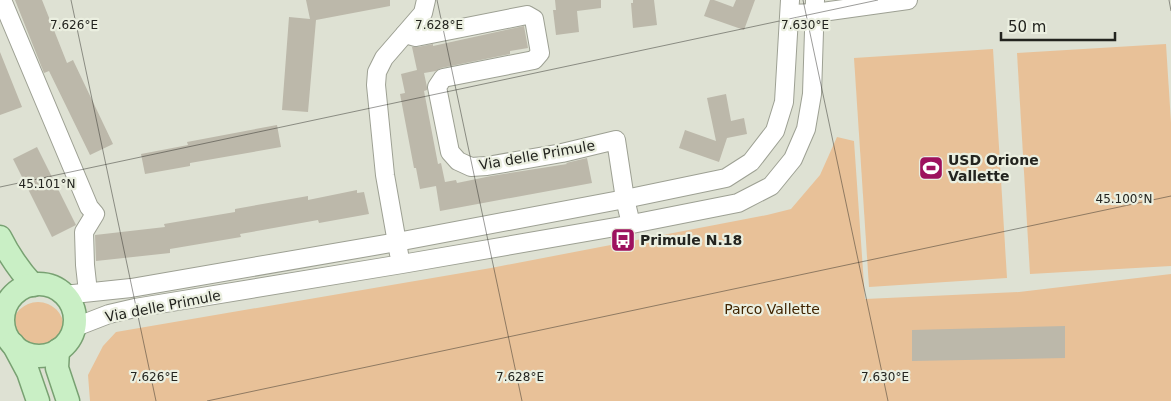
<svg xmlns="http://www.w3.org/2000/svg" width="1171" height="401" viewBox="0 0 1171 401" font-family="'DejaVu Sans',sans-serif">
<rect width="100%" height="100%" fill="#dee1d3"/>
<g fill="#e8c198">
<path d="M1166 44 1171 123V266L1030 274 1017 53Z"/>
<path d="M993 49 1007 278 869 287 854 58Z"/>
<path d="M837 137 854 141 865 299 1019 292 1171 274V401H90L88 375 103 346 116 332 491 268 767 215 791 209 820 175Z"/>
<circle cx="38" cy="328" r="26"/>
</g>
<g fill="#bcb8aa">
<path d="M15 0H42L67 63 73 60 113 144 90 155 49 71 44 73Z"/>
<path d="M306 0H390V6L316 20 308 112 282 110 289 17 310 19Z"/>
<path d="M555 0H601V8L577 11 579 32 556 35 553 10H556Z"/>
<path d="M633 0H654L657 25 633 28 631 3H633Z"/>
<path d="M710 0H714L733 7 736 0H755L744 30 704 16Z"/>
<path d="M524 26 528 48 510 51V54L441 68 436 71 424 73 427 87V90L424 91 438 164 441 163 445 182 456 180 457 183 491 176 567 164 566 163 587 158 592 183 440 211 436 186 420 189 416 168H414L400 94 405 93 401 74 417 70 412 47H418L433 44V46Z"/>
<path d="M0 52 22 107 0 115Z"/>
<path d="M726 94 731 121 744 118 747 134 727 138 719 162 679 148 685 130 716 141 707 98Z"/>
<path d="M277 125 281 147 190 163V166L145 174 141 154 188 145 187 142Z"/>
<path d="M37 147 76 225 52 237 13 159Z"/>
<path d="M357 190V193L364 192 369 214 319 223 318 220 240 234 241 237 170 249V253L96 261 95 235 165 227 164 224 235 212V209L308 196V200Z"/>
<path d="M1065 326V358L912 361V330Z"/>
</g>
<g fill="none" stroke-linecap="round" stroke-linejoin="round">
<defs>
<g id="minor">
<path d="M2 0 89 207 95 214 84 232 85 265 88 292"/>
<path d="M790 14 815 13 908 0"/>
<path d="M405 34 416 37 527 15 534 19 540 53 534 60 443 78 437 87 450 152 458 161 471 167 487 166 562 153 616 140 625 199 631 224"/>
<path d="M399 254 385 175 376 85 377 72 384 58 423 13 426 0"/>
<path d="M64 295 131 288 397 242 625 199 726 178 751 162 775 131 784 102 790 0"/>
<path d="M73 328 109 314 135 308 402 264 627 225 738 203 771 186 793 159 806 129 812 94 815 0"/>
</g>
<g id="major">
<path d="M0 237C9 255 19 270 33 285"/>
<circle cx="39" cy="320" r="36"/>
<path d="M13 344 28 372 38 401"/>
<path d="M58 350 57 368 68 401"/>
</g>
</defs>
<use href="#minor" stroke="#9da093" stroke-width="20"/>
<use href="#major" stroke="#78a172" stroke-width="25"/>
<use href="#minor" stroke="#fff" stroke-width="18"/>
<use href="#major" stroke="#c9efc5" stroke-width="22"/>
</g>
<path fill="none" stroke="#23241f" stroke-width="1" stroke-opacity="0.45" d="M71 0 156 401M437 0 522 401M803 0 888 401M1169 0 1171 11M0 187 878 0M207 401 1171 196"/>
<defs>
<symbol id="stadium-square" viewBox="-11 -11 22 22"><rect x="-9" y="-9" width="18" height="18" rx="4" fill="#9d115e" stroke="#ebefe0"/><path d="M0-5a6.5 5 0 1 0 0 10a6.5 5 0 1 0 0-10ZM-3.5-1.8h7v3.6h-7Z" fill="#fff"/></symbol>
<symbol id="bus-square" viewBox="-11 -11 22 22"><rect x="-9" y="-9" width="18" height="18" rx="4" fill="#9d115e" stroke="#ebefe0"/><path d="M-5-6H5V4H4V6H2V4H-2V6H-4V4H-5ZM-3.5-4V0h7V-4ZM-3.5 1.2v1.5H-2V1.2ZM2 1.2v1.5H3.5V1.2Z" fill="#fff"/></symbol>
</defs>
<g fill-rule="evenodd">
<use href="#stadium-square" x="917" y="154" width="28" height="28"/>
<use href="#bus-square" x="609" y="226" width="28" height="28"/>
</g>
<g text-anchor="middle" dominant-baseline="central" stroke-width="4.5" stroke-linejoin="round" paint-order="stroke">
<g font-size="14" fill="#23241f" stroke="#ebefe0">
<text transform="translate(537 155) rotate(-10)">Via delle Primule</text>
<text transform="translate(163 306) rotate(-11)">Via delle Primule</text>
</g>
<g font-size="14" font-weight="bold" fill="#23241f" stroke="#ebefe0" text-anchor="start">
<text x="948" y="160">USD Orione<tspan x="948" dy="16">Vallette</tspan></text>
<text x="640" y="240">Primule N.18</text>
</g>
<g font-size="14" fill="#402400" stroke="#ebefe0">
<text x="772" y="309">Parco Vallette</text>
</g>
</g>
<g font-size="12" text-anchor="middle" fill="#23241f" stroke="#ebefe0" stroke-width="4.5" stroke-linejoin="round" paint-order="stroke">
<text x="74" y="29">7.626°E</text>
<text x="439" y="29">7.628°E</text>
<text x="805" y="29">7.630°E</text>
<text x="47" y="188">45.101°N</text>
<text x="1124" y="203">45.100°N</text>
<text x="154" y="381">7.626°E</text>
<text x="520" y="381">7.628°E</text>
<text x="885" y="381">7.630°E</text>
</g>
<path d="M1001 32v8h114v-8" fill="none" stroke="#23241f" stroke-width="2.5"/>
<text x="1008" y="32" font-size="15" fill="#23241f" stroke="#ebefe0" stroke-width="4" paint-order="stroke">50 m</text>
</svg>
